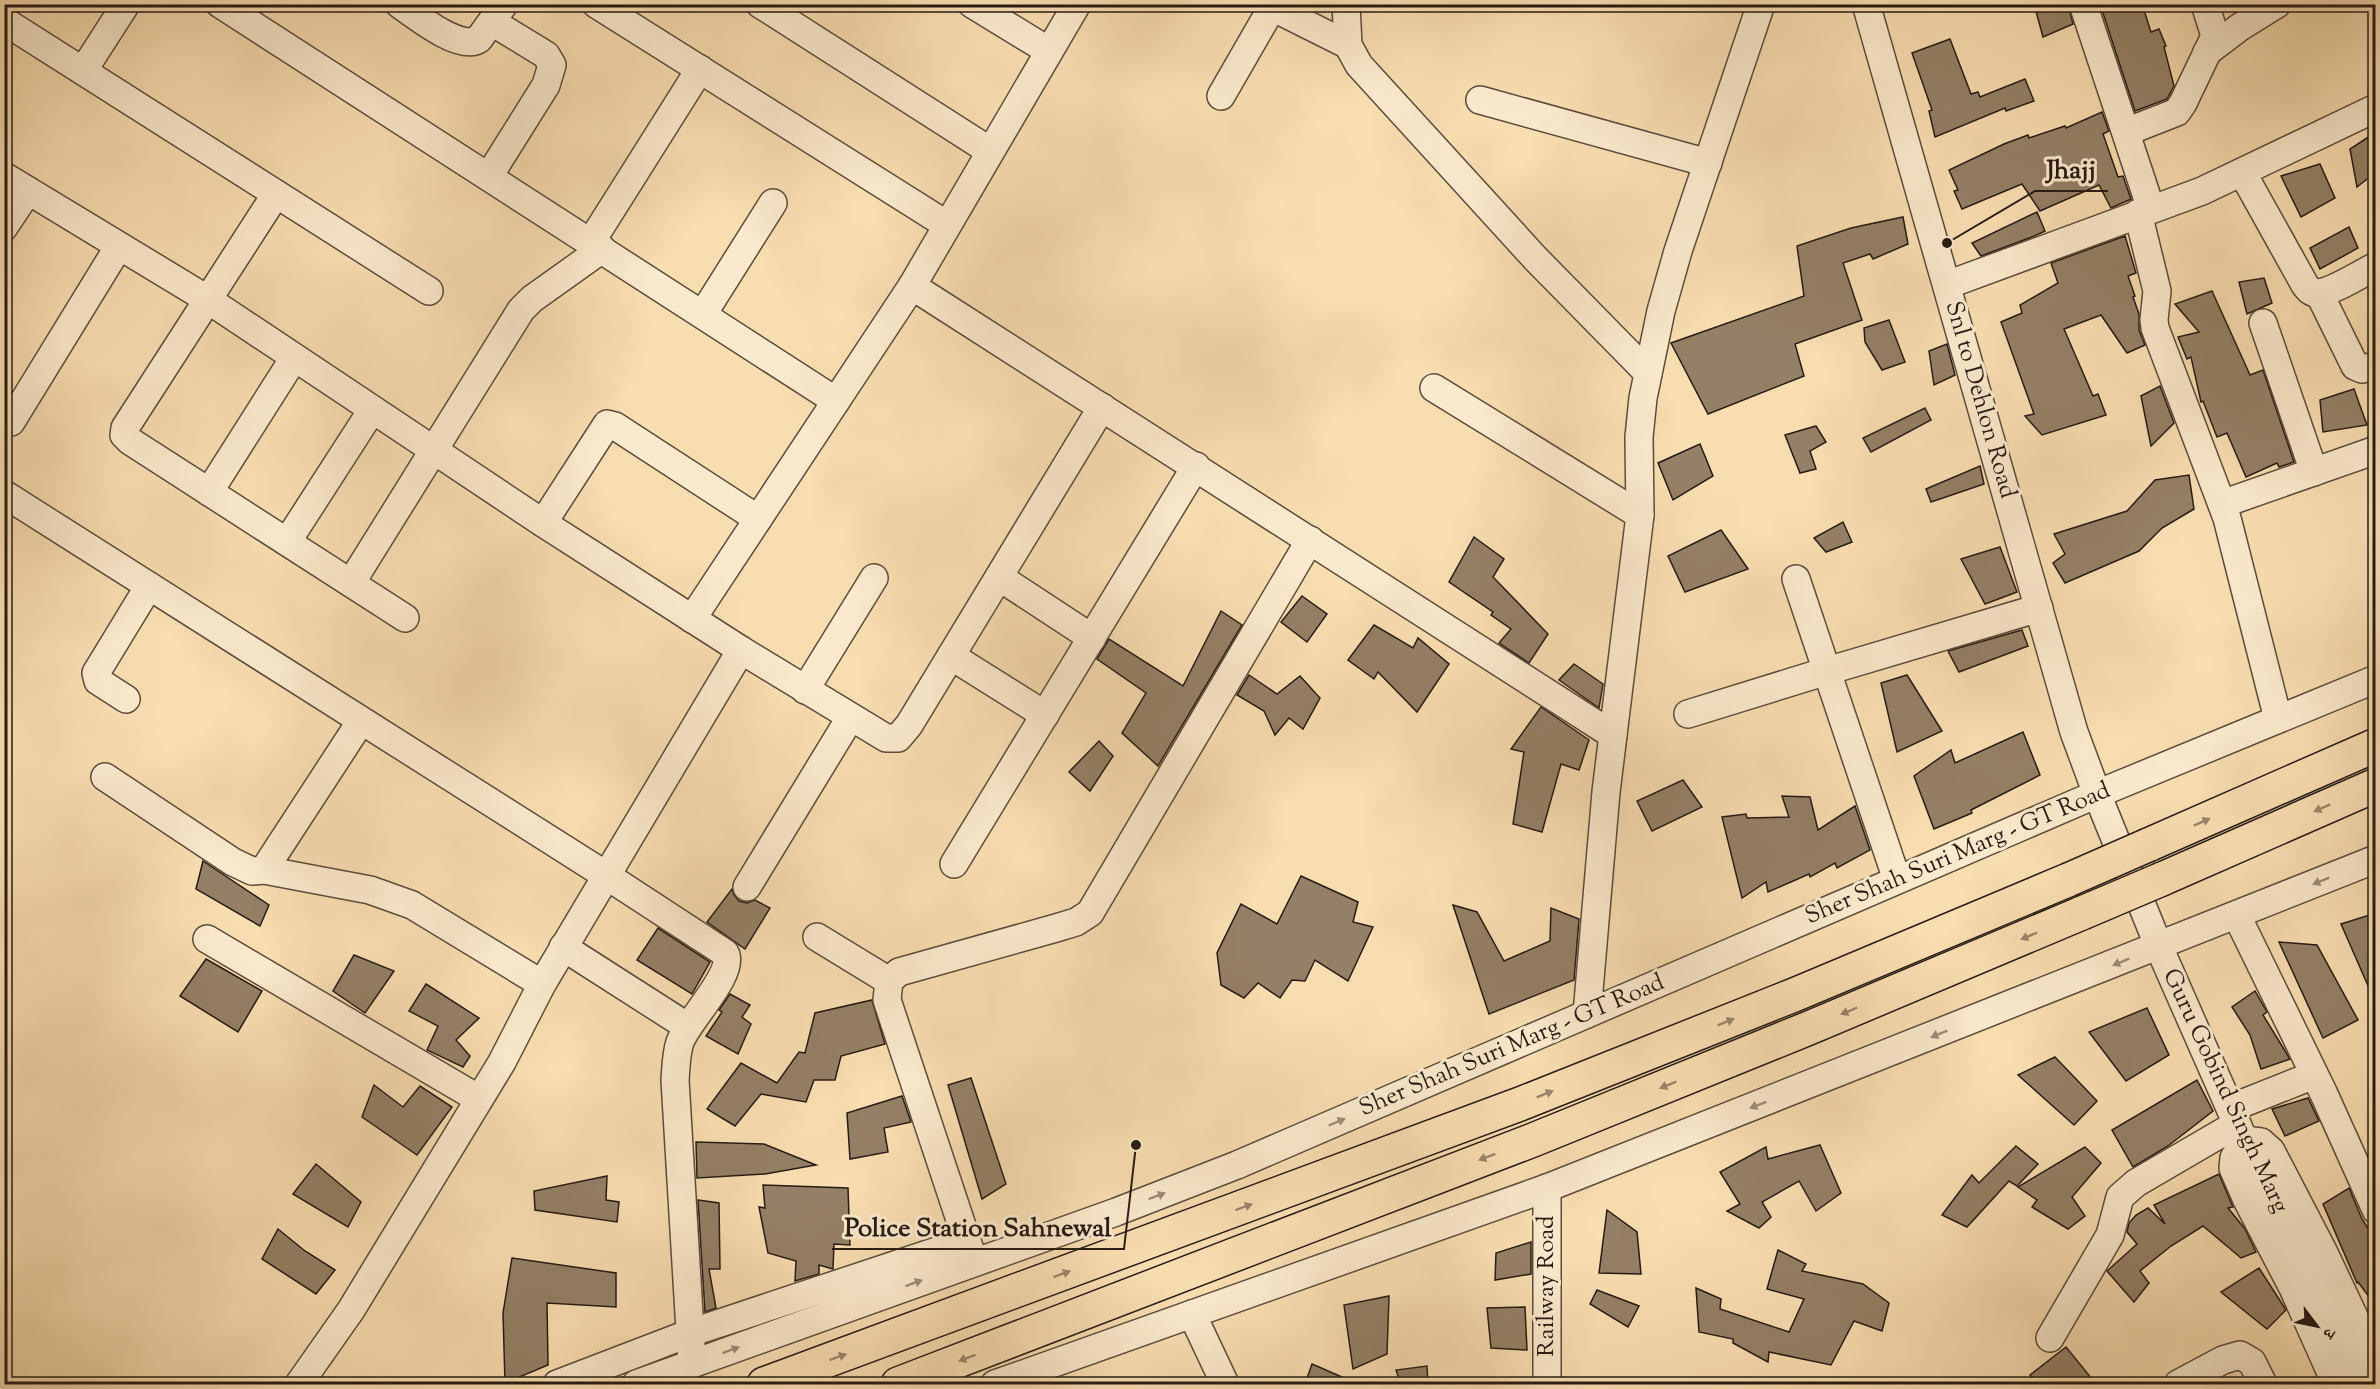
<svg xmlns="http://www.w3.org/2000/svg" width="2380" height="1389" viewBox="0 0 2380 1389" font-family="'Sorts Mill Goudy','Noto Serif Devanagari',serif">
<rect width="100%" height="100%" fill="#f8ddb1"/>
<filter id="stains"><feTurbulence type="fractalNoise" baseFrequency=".00333" numOctaves="4"/><feColorMatrix values="0 0 0 0 .2 0 0 0 0 .09 0 0 0 0 .02 0 0 0 .5 -.17"/></filter>
<radialGradient id="worn" r=".72"><stop offset=".6" stop-color="#630" stop-opacity="0"/><stop offset="1" stop-color="#630" stop-opacity=".3"/></radialGradient>
<g fill="#948066" stroke="#271b14" stroke-width="1.5">
<path d="M2034 4H2068L2073 24 2043 37Z"/>
<path d="M2100 4H2142L2151 32 2159 29 2166 46 2164 47 2174 86 2167 99 2135 111Z"/>
<path d="M1950 39 1971 94 1978 92 1980 97 2025 79 2034 101 2006 111 2005 108 1935 137 1929 111 1932 110 1912 53Z"/>
<path d="M2102 112 2109 131 2103 134 2118 177 2123 176 2131 199 2111 208 2099 185 2040 211 2022 184 1962 209 1954 191 1958 190 1949 170 2004 144 2028 135 2029 138 2065 126 2066 128Z"/>
<path d="M2376 132V172L2357 187 2350 149Z"/>
<path d="M2320 164 2335 198 2301 217 2281 176Z"/>
<path d="M2037 212 2045 231 2032 237 1981 256 1972 243Z"/>
<path d="M1903 217 1908 244 1873 259 1870 254 1843 263 1862 320 1795 344 1804 376 1708 414 1671 343 1804 296 1797 246 1851 228Z"/>
<path d="M2349 227 2358 248 2320 269 2310 248Z"/>
<path d="M2125 236 2136 273 2128 276 2135 296 2133 297 2139 314V330L2145 345 2127 353 2101 315 2064 329 2093 396 2098 394 2106 415 2042 435 2025 416 2034 414 2001 322 2022 313 2020 305 2058 283 2051 263Z"/>
<path d="M2264 278 2272 303 2247 314 2239 282Z"/>
<path d="M2212 291 2250 375 2263 370 2294 462 2279 467 2277 463 2246 477 2227 433 2217 437 2203 401 2201 402 2191 357 2187 359 2178 337 2199 332 2175 304Z"/>
<path d="M1889 320 1905 362 1882 370 1865 342 1864 328Z"/>
<path d="M1947 344 1955 375 1934 385 1929 351Z"/>
<path d="M2160 386 2174 423 2151 446 2141 396Z"/>
<path d="M2354 389 2367 425 2323 432 2320 400Z"/>
<path d="M1925 408 1931 420 1871 452 1863 438Z"/>
<path d="M1816 426 1826 442 1810 451 1816 469 1800 473 1785 435Z"/>
<path d="M1700 444 1713 476 1673 500 1658 463Z"/>
<path d="M1980 466 1984 484 1931 502 1926 489Z"/>
<path d="M2189 475 2194 509 2162 528 2139 551 2065 583 2053 563 2065 554 2054 534 2127 511 2155 480Z"/>
<path d="M1843 522 1852 542 1826 552 1814 538Z"/>
<path d="M1721 530 1748 569 1685 592 1668 556Z"/>
<path d="M1474 537 1504 559 1493 577 1548 634 1529 663 1499 643 1511 629 1491 615 1493 612 1449 582Z"/>
<path d="M2000 547 2017 592 1985 604 1961 559Z"/>
<path d="M1302 596 1327 614 1307 642 1281 622Z"/>
<path d="M1221 611 1242 625 1158 766 1122 733 1146 693 1097 659 1109 639 1183 686Z"/>
<path d="M1374 625 1413 648 1418 638 1449 664 1417 712 1378 672 1374 679 1348 660Z"/>
<path d="M2022 630 2028 646 1959 672 1948 651Z"/>
<path d="M1574 664 1603 684 1599 708 1559 680Z"/>
<path d="M1249 675 1277 694 1300 676 1320 698 1303 729 1289 718 1275 735 1264 711 1237 695Z"/>
<path d="M1907 675 1942 731 1897 752 1881 683Z"/>
<path d="M1541 707 1589 740 1579 770 1561 764 1542 832 1513 824 1524 752 1511 749Z"/>
<path d="M2023 732 2040 775 1971 810 1972 813 1934 829 1914 776 1951 750 1955 763Z"/>
<path d="M1099 741 1113 756 1090 791 1069 772Z"/>
<path d="M1683 780 1702 807 1652 831 1637 801Z"/>
<path d="M1782 796 1810 797 1818 830 1855 806 1870 850 1837 868 1835 863 1810 877 1809 874 1768 892 1766 882 1742 898 1722 817 1746 814 1747 818 1789 817Z"/>
<path d="M203 861 269 905 260 926 196 889Z"/>
<path d="M1301 876 1358 902 1353 922 1373 927 1348 981 1315 960 1305 981 1292 980 1280 998 1258 983 1244 998 1221 985 1217 953 1241 904 1277 924Z"/>
<path d="M732 889 734 895 739 901 747 903 755 900 770 908 745 949 707 922Z"/>
<path d="M1453 905 1477 912 1504 961 1550 941 1551 908 1579 919 1574 980 1489 1014Z"/>
<path d="M2376 913V1004L2341 924Z"/>
<path d="M658 928 710 962 692 994 637 960Z"/>
<path d="M2279 942 2317 945 2358 1020 2323 1038Z"/>
<path d="M354 955 394 971 365 1013 333 991Z"/>
<path d="M206 959 262 991 238 1032 180 996Z"/>
<path d="M426 984 479 1018 456 1040 470 1056 463 1067 427 1050 438 1026 409 1011Z"/>
<path d="M2255 991 2267 1012 2263 1015 2290 1059 2261 1069 2250 1035 2232 1007Z"/>
<path d="M730 994 750 1005 742 1017 751 1024 738 1054 706 1036 722 1012 719 1010Z"/>
<path d="M872 1000 885 1044 841 1056 835 1080H814L806 1102 761 1094 735 1126 707 1109 741 1063 777 1083 799 1052 805 1053 815 1013Z"/>
<path d="M2147 1008 2169 1055 2126 1081 2089 1032Z"/>
<path d="M2055 1057 2097 1101 2074 1125 2018 1075Z"/>
<path d="M971 1078 1006 1184 982 1199 948 1085Z"/>
<path d="M2197 1080 2213 1111 2168 1146 2133 1167 2112 1130Z"/>
<path d="M374 1085 403 1107 420 1086 452 1107 417 1155 362 1117Z"/>
<path d="M902 1096 911 1122 884 1128 888 1152 850 1159 847 1113Z"/>
<path d="M2308 1098 2319 1121 2285 1136 2272 1109Z"/>
<path d="M696 1142 764 1144 816 1165 765 1174 697 1178Z"/>
<path d="M1820 1145 1841 1193 1816 1211 1799 1181 1762 1202 1771 1217 1759 1228 1727 1211 1740 1204 1720 1172 1766 1147 1768 1159Z"/>
<path d="M2016 1146 2038 1164 2017 1186 2009 1181 1967 1227 1942 1215 1972 1175 1979 1183Z"/>
<path d="M2085 1147 2101 1163 2072 1197 2085 1216 2068 1229 2032 1207 2037 1200 2018 1187Z"/>
<path d="M316 1164 361 1202 348 1227 293 1194Z"/>
<path d="M2219 1174 2233 1207 2228 1208 2245 1229 2256 1252 2241 1258 2203 1226 2171 1246 2140 1271 2149 1283 2134 1302 2107 1271 2137 1244 2127 1232 2129 1223 2136 1215 2148 1208 2165 1224 2154 1205Z"/>
<path d="M607 1176 606 1200 619 1202 617 1222 535 1210 534 1191Z"/>
<path d="M763 1185 848 1188 850 1245 834 1244 833 1269 819 1265V1274L795 1281 796 1261 768 1253 759 1207 765 1208Z"/>
<path d="M2349 1188 2362 1219 2376 1241V1306L2358 1282 2357 1283 2323 1204Z"/>
<path d="M698 1200 719 1203 720 1269H709L716 1308 705 1312Z"/>
<path d="M1607 1210 1637 1232 1641 1274 1599 1273Z"/>
<path d="M278 1229 305 1251 335 1270 316 1294 262 1259Z"/>
<path d="M1531 1242V1274L1495 1280 1496 1253Z"/>
<path d="M1778 1250 1806 1264 1802 1271 1863 1284 1889 1303 1882 1331 1854 1321 1831 1365 1769 1352 1768 1362 1733 1343V1339L1699 1332 1696 1288 1721 1299 1720 1309 1789 1332 1804 1299 1767 1289Z"/>
<path d="M512 1258 616 1273V1307L547 1303 548 1365 505 1383 503 1313Z"/>
<path d="M2259 1268 2286 1310 2267 1329 2221 1292Z"/>
<path d="M1597 1290 1639 1306 1628 1327 1590 1304Z"/>
<path d="M1389 1296 1387 1354 1353 1369 1344 1305Z"/>
<path d="M1525 1307 1527 1350 1491 1348 1487 1308Z"/>
<path d="M2066 1347 2096 1384H2040L2030 1375Z"/>
<path d="M1312 1364 1358 1384H1305Z"/>
<path d="M1427 1366 1428 1384H1401L1396 1370Z"/>
</g>
<g fill="none" stroke-linecap="round" stroke-linejoin="round">
<defs>
<g id="minor">
<path d="M220 4 836 401"/>
<path d="M399 4C416 16 461 52 479 39L504 4"/>
<path d="M596 4 947 225"/>
<path d="M760 4 990 151"/>
<path d="M972 4 1049 51"/>
<path d="M1346 4 1348 45 1359 65 1535 258 1648 373"/>
<path d="M1866 4 2074 732 2097 794 2159 947 2244 1140 2315 1279 2362 1384"/>
<path d="M2083 4 2151 209"/>
<path d="M1272 7 1348 45"/>
<path d="M4 21 429 291"/>
<path d="M2207 52 2240 27 2277 4"/>
<path d="M83 71 126 4"/>
<path d="M1221 96 1274 4"/>
<path d="M1480 100 1708 163"/>
<path d="M2126 132 2177 112 2183 103 2215 36 2205 4"/>
<path d="M2242 172 2305 285C2308 289 2311 293 2317 293 2331 293 2362 273 2376 266"/>
<path d="M4 176 207 299 543 523 741 650 886 738H898L909 725 1102 407"/>
<path d="M489 176 546 85 552 65 546 55 492 22"/>
<path d="M276 194 125 428 124 435 130 441 405 618"/>
<path d="M2138 213 2157 291 2154 320 2155 328 2227 518 2278 719"/>
<path d="M4 227 28 191"/>
<path d="M591 242 700 69"/>
<path d="M1947 285 2202 191 2376 108"/>
<path d="M912 286 1613 735"/>
<path d="M2319 293 2355 366 2362 369 2376 366"/>
<path d="M703 314 773 203"/>
<path d="M2263 323 2314 472"/>
<path d="M1434 388 1640 515"/>
<path d="M11 422 119 246"/>
<path d="M209 492 294 358"/>
<path d="M4 494 607 876 725 953C736 973 688 1020 680 1042 676 1054 676 1067 675 1080L692 1364"/>
<path d="M2222 504 2376 450"/>
<path d="M543 523 607 424 615 426 758 519"/>
<path d="M287 542 372 410"/>
<path d="M999 577 1092 638"/>
<path d="M1796 579 1897 880"/>
<path d="M351 583 521 310 532 299 602 249"/>
<path d="M692 619 912 286 1077 4"/>
<path d="M951 656 1045 715"/>
<path d="M805 690 874 578"/>
<path d="M126 699 98 681 96 673 149 586"/>
<path d="M1688 714 1827 671 2039 608"/>
<path d="M105 777 233 862 252 871 264 870 361 721"/>
<path d="M954 864 1196 466"/>
<path d="M264 870 370 890 412 905 542 984"/>
<path d="M747 887 850 718"/>
<path d="M2237 916 2323 1092 2376 1210"/>
<path d="M817 937 889 981"/>
<path d="M207 939 479 1099"/>
<path d="M563 947 688 1027"/>
<path d="M1587 1014 1606 792 1640 515 1639 437 1643 398 1661 311 1678 251 1761 4"/>
<path d="M2231 1108 2314 1075"/>
<path d="M974 1262 887 1000 889 981 899 972 1056 928 1076 922 1090 913 1310 540"/>
<path d="M1192 1314 1225 1384"/>
<path d="M2050 1338 2110 1235 2120 1197 2136 1183 2237 1124"/>
<path d="M299 1384 351 1310 502 1062 542 984 741 650"/>
<path d="M557 1384 690 1333 967 1241"/>
<path d="M636 1384 1116 1212 1237 1165 2097 794 2376 679"/>
<path d="M995 1384 1547 1188 2376 859"/>
<path d="M1547 1384V1188"/>
<path d="M2178 1384 2223 1360 2240 1355 2252 1362 2263 1384"/>
<path d="M2336 1384 2293 1288 2247 1200 2233 1168 2234 1158 2244 1140 2261 1142 2271 1151 2323 1251 2376 1363"/>
</g>
<g id="highway">
<path d="M2148 845 2376 745"/>
<path d="M2162 879 2376 785"/>
<path d="M764 1384 1520 1104 1794 995 2068 880"/>
<path d="M898 1384 1533 1140 1809 1028 2082 913"/>
</g>
</defs>
<use href="#minor" stroke="#5b4c3b" stroke-width="30"/>
<use href="#highway" stroke="#271b14" stroke-width="36"/>
<use href="#minor" stroke="#fae9cc" stroke-width="27"/>
<use href="#highway" stroke="#f8ddb1" stroke-width="33"/>
<defs>
<g id="highway-bridge">
<path d="M2068 880 2148 845"/>
<path d="M2082 913 2162 879"/>
</g>
</defs>
<use href="#highway-bridge" stroke="#271b14" stroke-width="36" stroke-linecap="butt"/>
<use href="#highway-bridge" stroke="#f8ddb1" stroke-width="33"/>
</g>
<defs><path id="oneway-solid" d="M-6-.8H1V-3.2L6.5 0L1 3.2V.8H-6Z" transform="scale(1.5)"/></defs>
<g fill="#9a866a">
<use href="#oneway-solid" transform="translate(2322 808) rotate(156)"/>
<use href="#oneway-solid" transform="translate(2202 822) rotate(-24)"/>
<use href="#oneway-solid" transform="translate(2029 936) rotate(157)"/>
<use href="#oneway-solid" transform="translate(1849 1011) rotate(157)"/>
<use href="#oneway-solid" transform="translate(1726 1022) rotate(-22)"/>
<use href="#oneway-solid" transform="translate(1668 1085) rotate(158)"/>
<use href="#oneway-solid" transform="translate(1545 1094) rotate(-22)"/>
<use href="#oneway-solid" transform="translate(1487 1157) rotate(159)"/>
<use href="#oneway-solid" transform="translate(1244 1207) rotate(-20)"/>
<use href="#oneway-solid" transform="translate(1062 1274) rotate(-20)"/>
<use href="#oneway-solid" transform="translate(838 1357) rotate(-20)"/>
<use href="#oneway-solid" transform="translate(967 1358) rotate(159)"/>
</g>
<g fill="#9b8c79">
<use href="#oneway-solid" transform="translate(2321 881) rotate(158)"/>
<use href="#oneway-solid" transform="translate(2121 962) rotate(158)"/>
<use href="#oneway-solid" transform="translate(1939 1034) rotate(158)"/>
<use href="#oneway-solid" transform="translate(1758 1105) rotate(159)"/>
<use href="#oneway-solid" transform="translate(1337 1122) rotate(-23)"/>
<use href="#oneway-solid" transform="translate(1157 1196) rotate(-21)"/>
<use href="#oneway-solid" transform="translate(914 1283) rotate(-20)"/>
<use href="#oneway-solid" transform="translate(731 1350) rotate(-20)"/>
</g>
<g text-anchor="middle" dominant-baseline="central" stroke-width="6" stroke-linejoin="round" paint-order="stroke">
<g font-size="24" fill="#271b14" stroke="#fae9cc">
<text transform="translate(1980 400) rotate(74)">Snl to Dehlon Road</text>
<text transform="translate(1958 854) rotate(-23)">Sher Shah Suri Marg - GT Road</text>
<text transform="translate(1512 1046) rotate(-23)">Sher Shah Suri Marg - GT Road</text>
<text transform="translate(2225 1091) rotate(65)">Guru Gobind Singh Marg</text>
<text transform="translate(1547 1286) rotate(-90)">Railway Road</text>
</g>
</g>
<path fill="none" stroke="#271b14" stroke-width="2" d="M1947 243L2035 191H2108M1136 1145L1124 1249H832"/>
<g fill="#271b14" stroke="#fae9cc" stroke-width="2">
<circle cx="1947" cy="243" r="6"/>
<circle cx="1136" cy="1145" r="6"/>
</g>
<g font-size="26" text-anchor="middle" font-weight="bold" fill="#271b14" stroke="#fae9cc" stroke-width="6" stroke-linejoin="round" paint-order="stroke">
<text x="2071" y="178">Jhajj</text>
<text x="978" y="1236">Police Station Sahnewal</text>
</g>
<rect width="2380" height="1389" fill="none" stroke="#f8ddb1" stroke-width="24"/>
<rect x="6" y="6" width="2368" height="1377" fill="none" stroke="#271b14" stroke-width="3"/>
<rect x="12" y="12" width="2356" height="1365" fill="none" stroke="#271b14" stroke-width="1.5"/>
<g transform="translate(2317 1326) rotate(122)" stroke="#fae9cc" stroke-width="4.5" paint-order="stroke">
<path d="M0-4.5L10 22L0 15L-10 22Z" fill="#271b14"/>
<text y="-9" font-size="16" font-weight="bold" text-anchor="middle" fill="#271b14">उ</text>
</g>
<rect width="100%" height="100%" filter="url(#stains)"/>
<rect width="100%" height="100%" fill="url(#worn)"/>
</svg>
